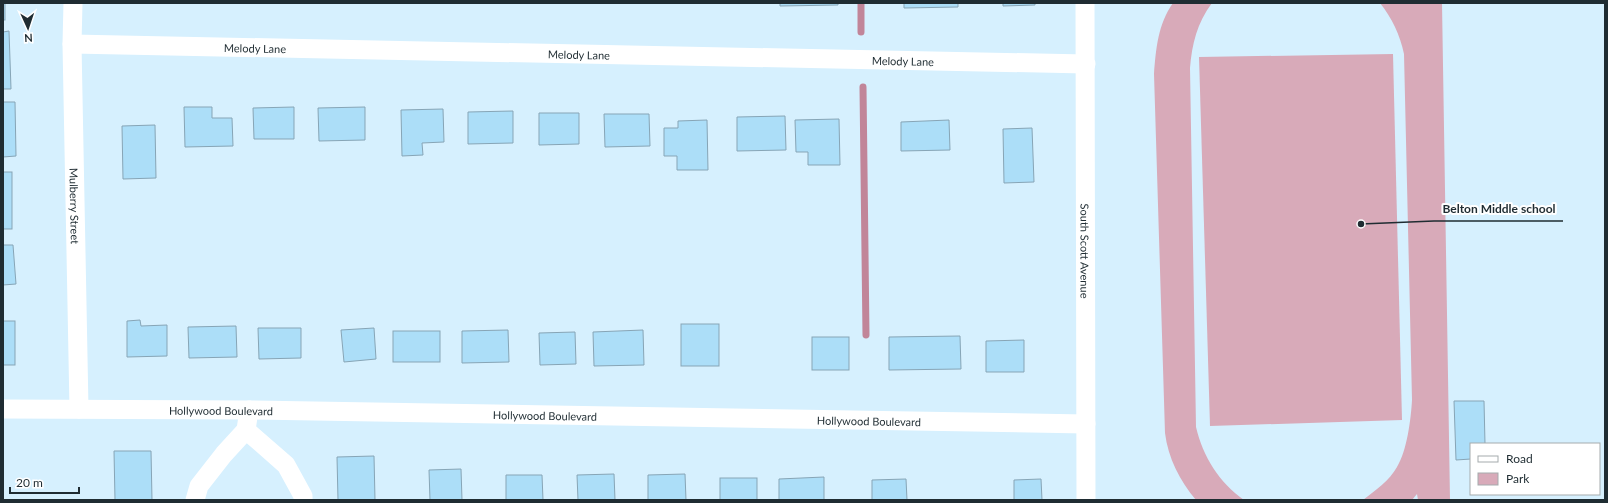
<svg xmlns="http://www.w3.org/2000/svg" width="1608" height="503" viewBox="0 0 1608 503" font-family="Lato,sans-serif">
<rect width="100%" height="100%" fill="#d6f0fe"/>
<g fill="#d8aab9">
<path d="M1173 3H1212C1197 23 1192 44 1190 68L1196 427C1203 457 1219 482 1244 500H1196C1180 481 1168 458 1165 433L1154 74C1156 49 1158 24 1173 3Z"/>
<path d="M1380 3H1442L1450 500H1418L1417 494 1412 500H1363C1376 490 1389 481 1397 467 1407 451 1411 419 1412 400L1404 54C1400 35 1392 18 1380 3Z"/>
<path d="M1393 54 1402 420 1210 426 1199 57Z"/>
</g>
<g fill="none" stroke-linecap="round" stroke-linejoin="round">
<g stroke="#c18599" stroke-width="7">
<path d="M861 3V32"/>
<path d="M863 87 866 335"/>
</g>
</g>
<g fill="#acdef8" stroke="#87a5b6">
<rect x="3" y="3" width="2" height="17"/>
<path d="M780 3H838V5L780 6Z"/>
<path d="M904 3H958V7L904 8Z"/>
<path d="M1003 3H1035V5L1003 6Z"/>
<path d="M9 31 11 89H3V32Z"/>
<path d="M3 102H15L16 156 3 157Z"/>
<path d="M184 107H212V118H232L233 146 185 147Z"/>
<path d="M294 107V139H254L253 108Z"/>
<path d="M365 107V140L319 141 318 108Z"/>
<path d="M443 109 444 142 422 143 423 155 402 156 401 110Z"/>
<path d="M513 111V143L468 144V112Z"/>
<path d="M539 113H579V144L539 145Z"/>
<path d="M604 114H649L650 146 605 147Z"/>
<path d="M785 116 786 150 737 151V117Z"/>
<path d="M839 119 840 165H808V152H796L795 120Z"/>
<path d="M707 120 708 170H677V156H664V128H678V121Z"/>
<path d="M949 120 950 150 901 151V122Z"/>
<path d="M155 125 156 178 123 179 122 126Z"/>
<path d="M1032 128 1034 182 1004 183 1003 129Z"/>
<rect x="3" y="172" width="9" height="57"/>
<path d="M3 245H13L16 284 3 285Z"/>
<path d="M140 320 141 326 167 325V356L127 357V321Z"/>
<rect x="3" y="321" width="12" height="44"/>
<rect x="681" y="324" width="38" height="42"/>
<path d="M236 326 237 357 189 358 188 327Z"/>
<path d="M258 328H301V358L259 359Z"/>
<path d="M374 328 376 359 344 362 341 330Z"/>
<path d="M508 330 509 362 462 363V331Z"/>
<path d="M643 330 644 365 594 366 593 332Z"/>
<rect x="393" y="331" width="47" height="31"/>
<path d="M575 332 576 364 540 365 539 333Z"/>
<path d="M960 336 961 369 889 370V337Z"/>
<rect x="812" y="337" width="37" height="33"/>
<path d="M1024 340V372H986V341Z"/>
<path d="M1454 401H1484L1485 444H1471V459L1456 460Z"/>
<path d="M114 451H151L152 500H115Z"/>
<path d="M374 456 375 500H338L337 457Z"/>
<path d="M461 469 462 500H430L429 470Z"/>
<path d="M614 474 615 500H578L577 475Z"/>
<path d="M685 474 686 500H648V475Z"/>
<path d="M506 475H542L543 500H506Z"/>
<path d="M824 477V500H779V479Z"/>
<rect x="720" y="478" width="37" height="22"/>
<path d="M906 479 907 500H872V480Z"/>
<path d="M1041 479 1042 500H1014V480Z"/>
</g>
<g fill="none" stroke-linecap="round" stroke-linejoin="round">
<g stroke="#fff" stroke-width="19">
<path id="s1" d="M73 3 72 44 79 409"/>
<path id="s2" d="M1085 3 1086 500"/>
<path id="s3" d="M72 44 1086 64"/>
<path id="s4" d="M3 409 249 410 1086 424"/>
<path d="M246 430 286 465 303 496V500"/>
<path d="M195 500 199 486 224 454 246 430 249 410"/>
</g>
</g>
<g text-anchor="middle" dominant-baseline="central" stroke-width="4" stroke-linejoin="round" paint-order="stroke">
<g font-size="11" fill="#1f2c32" stroke="#fff">
<text stroke="none"><textPath href="#s3" startOffset="183">Melody Lane</textPath></text>
<text stroke="none"><textPath href="#s3" startOffset="507">Melody Lane</textPath></text>
<text stroke="none"><textPath href="#s3" startOffset="831">Melody Lane</textPath></text>
<text stroke="none"><textPath href="#s1" startOffset="203">Mulberry Street</textPath></text>
<text stroke="none"><textPath href="#s2" startOffset="248">South Scott Avenue</textPath></text>
<text stroke="none"><textPath href="#s4" startOffset="218">Hollywood Boulevard</textPath></text>
<text stroke="none"><textPath href="#s4" startOffset="542">Hollywood Boulevard</textPath></text>
<text stroke="none"><textPath href="#s4" startOffset="866">Hollywood Boulevard</textPath></text>
</g>
</g>
<path fill="none" stroke="#1f2c32" stroke-width="1.5" d="M1361 224L1434 221H1563"/>
<circle fill="#1f2c32" stroke="#fff" stroke-width="1.5" cx="1361" cy="224" r="4"/>
<g font-size="12" text-anchor="middle" font-weight="bold" fill="#1f2c32" stroke="#fff" stroke-width="4" stroke-linejoin="round" paint-order="stroke">
<text x="1499" y="213">Belton Middle school</text>
</g>
<rect width="1608" height="503" fill="none" stroke="#1f2c32" stroke-width="8"/>
<rect x="1470" y="443" width="130" height="52" fill="#ffffff" stroke="#a5abad"/>
<rect x="1478" y="456" width="20" height="6" fill="#ffffff" stroke="#a5abad"/>
<text x="1506" y="463" font-size="12" fill="#1f2c32">Road</text>
<rect x="1478" y="473" width="20" height="12" fill="#d8aab9" stroke="#a5abad"/>
<text x="1506" y="483" font-size="12" fill="#1f2c32">Park</text>
<g transform="translate(28 28) rotate(177)" stroke="#ffffff" stroke-width="3" paint-order="stroke">
<path d="M0-3L7 15L0 10L-7 15Z" fill="#1f2c32"/>
<text y="-6" font-size="11" font-weight="bold" text-anchor="middle" fill="#1f2c32">N</text>
</g>
<path d="M10 487v6h69v-6" fill="none" stroke="#1f2c32" stroke-width="2"/>
<text x="16" y="487" font-size="12" fill="#1f2c32" stroke="#ffffff" stroke-width="3" paint-order="stroke">20 m</text>
</svg>
